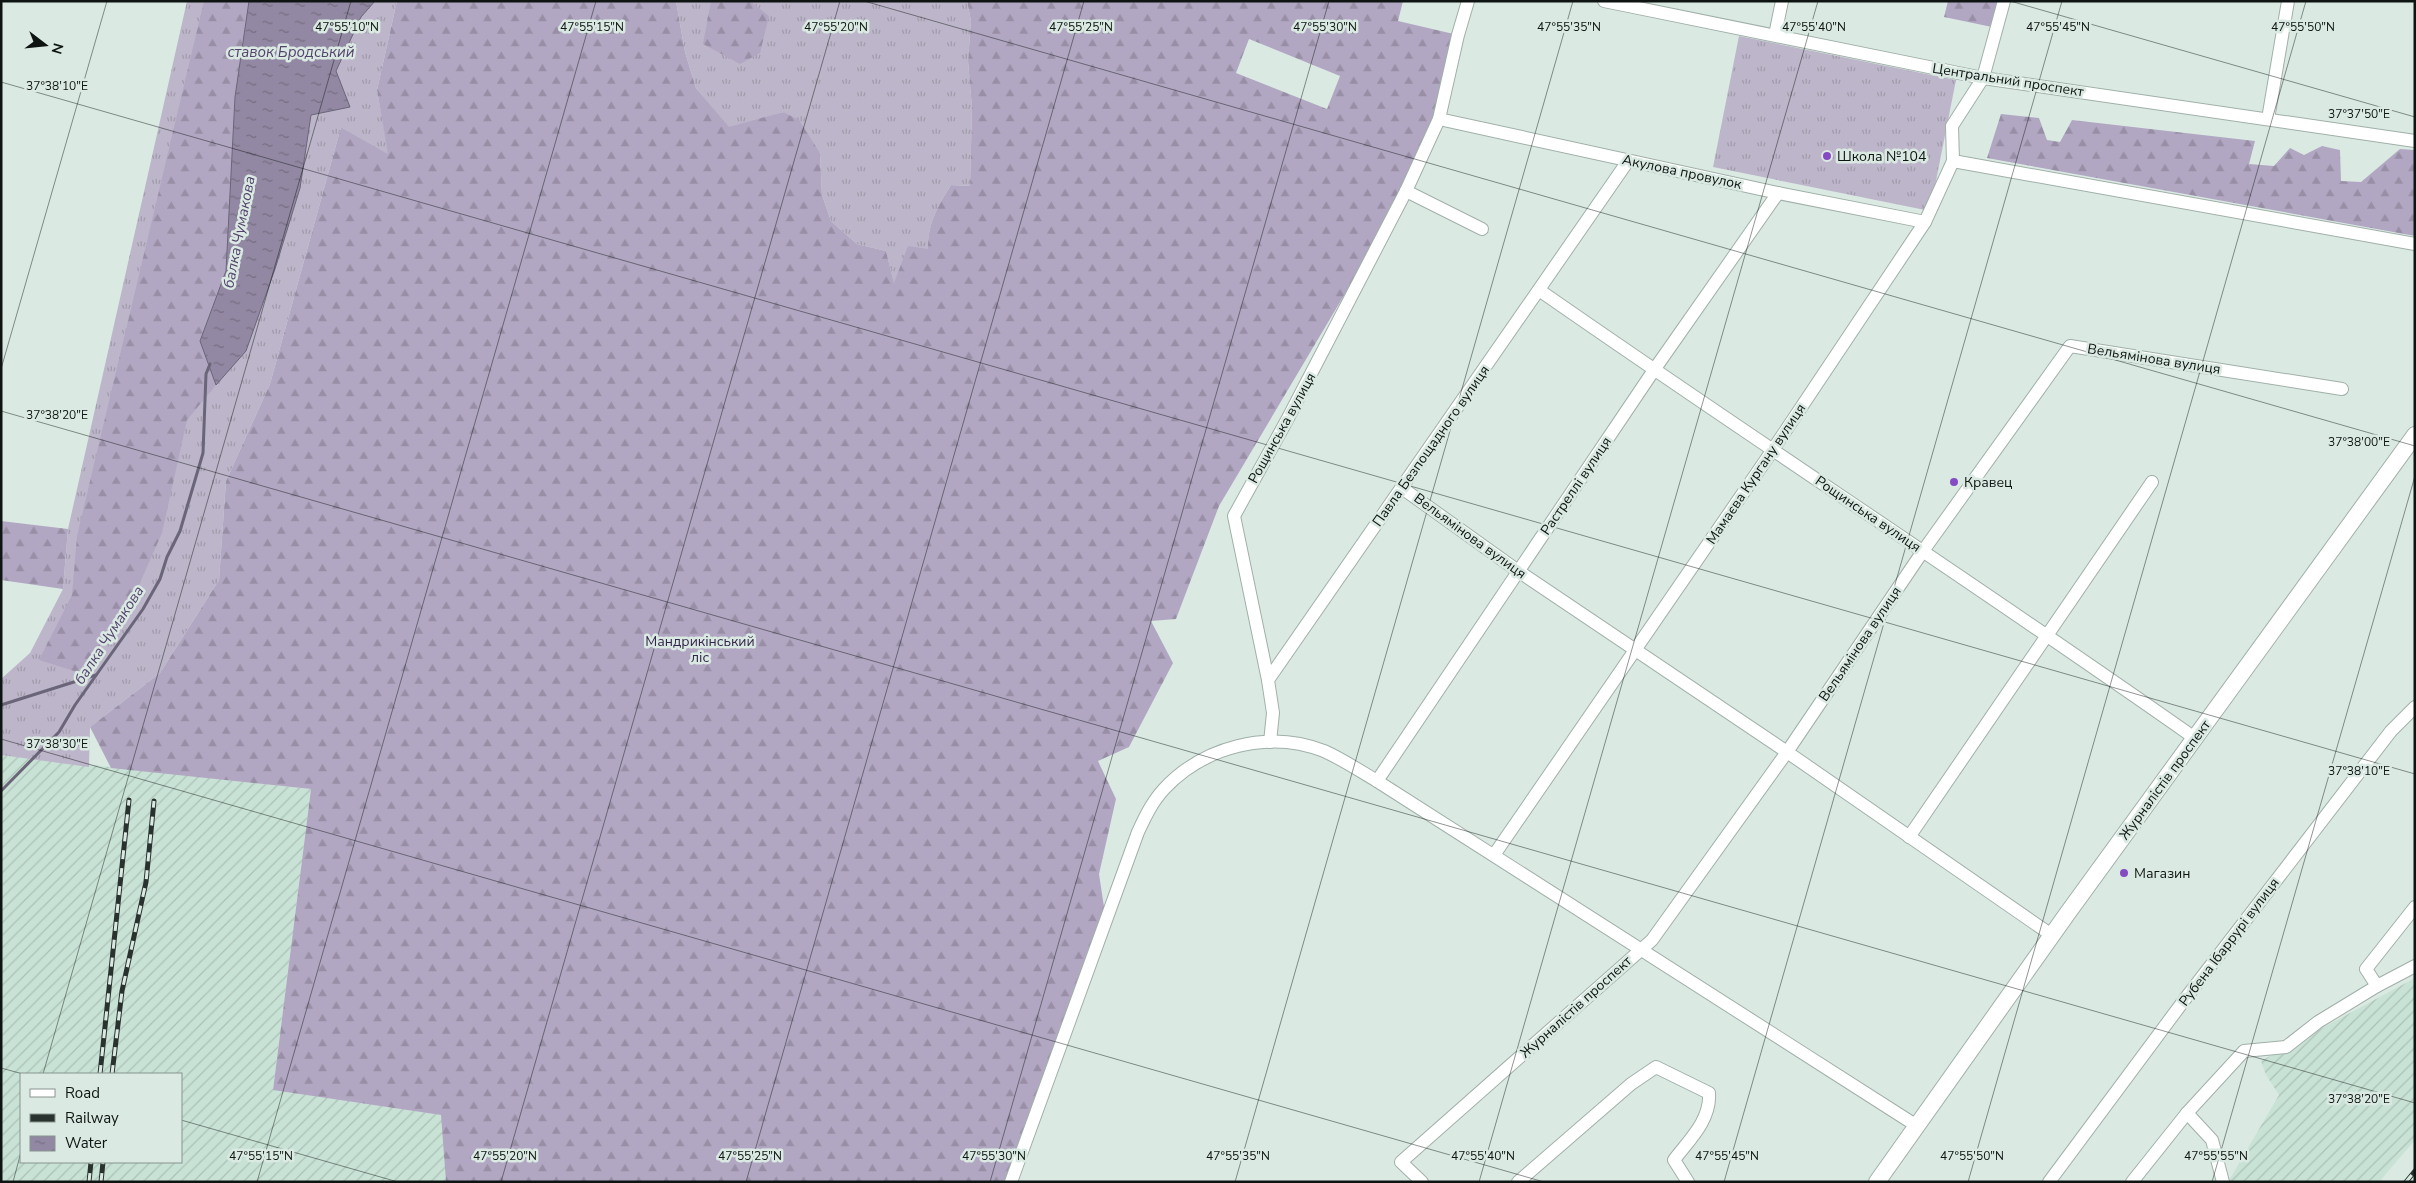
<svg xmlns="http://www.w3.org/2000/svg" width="2416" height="1183" viewBox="0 0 2416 1183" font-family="'Nunito Sans',sans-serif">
<defs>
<pattern id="industrial-furrows" width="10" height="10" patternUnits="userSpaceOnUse" patternTransform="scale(1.25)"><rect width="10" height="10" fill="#c9e2d6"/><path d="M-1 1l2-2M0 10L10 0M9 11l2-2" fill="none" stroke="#abc1b7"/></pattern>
<pattern id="grass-tufts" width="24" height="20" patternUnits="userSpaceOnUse" patternTransform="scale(1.25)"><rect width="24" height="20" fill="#bdb5ca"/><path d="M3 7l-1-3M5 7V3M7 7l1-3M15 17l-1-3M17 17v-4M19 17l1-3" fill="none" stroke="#a19bac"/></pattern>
<pattern id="forest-firs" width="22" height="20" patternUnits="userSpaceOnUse" patternTransform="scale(1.25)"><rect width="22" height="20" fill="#b2a7c3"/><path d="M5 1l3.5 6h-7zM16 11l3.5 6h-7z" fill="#988fa6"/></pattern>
<pattern id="water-ripples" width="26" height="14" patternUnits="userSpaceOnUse" patternTransform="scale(1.25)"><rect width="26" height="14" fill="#9288a3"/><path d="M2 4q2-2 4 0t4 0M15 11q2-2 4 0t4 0" fill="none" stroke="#766e83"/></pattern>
</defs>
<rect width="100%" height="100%" fill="#daeae3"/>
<g fill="url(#industrial-furrows)" fill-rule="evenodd">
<path d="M1 755 311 789 273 1089 442 1115 446 1182H1ZM21 1074H181V1162H21Z"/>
<path d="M2415 978V1140L2379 1182H2228L2279 1095 2266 1075 2261 1061Z"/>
</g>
<g fill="url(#grass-tufts)">
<path d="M187 1H397L377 90 389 155 341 127 270 384 226 481 219 580 160 673 90 727 89 767 1 755V679L30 653 63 589 68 529Z"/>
<path d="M676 1H967L971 21 968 61 972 108 970 186 951 185C938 205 927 225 928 250L894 284 886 251 857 244 831 221 822 195 820 153 783 112 729 128 696 88 685 52Z"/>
<path d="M1739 36 1956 80 1930 211 1713 167Z"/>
</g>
<g fill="url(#forest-firs)" fill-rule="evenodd">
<path d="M204 1H249L235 97 226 271 200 341 216 385 187 420 162 533 139 585 110 634 77 672 39 660 72 595 77 536Z"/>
<path d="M397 1H676L685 52 696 88 729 127 783 112 799 120 820 153 822 195 831 221 857 244 886 251 894 283 908 246 928 249C927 225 938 205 951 185L970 186 972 108 968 61 971 21 967 1H1403L1398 21 1458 35 1447 89 1406 191 1219 506 1176 619 1151 621 1173 663 1129 747 1098 761 1116 799 1099 874 1106 920 1011 1182H446L441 1115 273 1090 311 789 111 768 90 727 160 673 219 580 226 481 270 384 341 127 388 154 377 90ZM1249 39 1340 76 1327 109 1236 73Z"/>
<path d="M711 1H750L769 16 760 53 740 64 703 44Z"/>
<path d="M1948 1H1998L1992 27 1944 17Z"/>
<path d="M2001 114 2039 118 2047 140 2060 142 2072 120 2255 141 2249 164 2274 166 2290 148 2304 155 2322 146 2340 150 2341 181 2361 182 2400 149 2415 150V236L1987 158Z"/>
<path d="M1 521 68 529 63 589 1 580Z"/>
</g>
<path fill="url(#water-ripples)" stroke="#6a6578" d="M249 1H375L361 17 336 71 350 107 311 115 300 188 275 269 246 351 216 385 200 341 226 271 235 97Z"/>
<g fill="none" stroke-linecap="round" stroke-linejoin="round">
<g stroke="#6a6578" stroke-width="3">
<path d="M1 705 96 675"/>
<path d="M1 791 59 732 75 705 143 609 160 579 167 557 180 531 203 453 206 374 210 364"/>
</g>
<defs>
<g id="minor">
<path d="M1604 1 1983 78 2415 141"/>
<path d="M1775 35 1782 1"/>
<path d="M1439 119 1778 193 1925 222"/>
<path d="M2268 119 2288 1"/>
<path d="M1953 161 2415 244"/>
<path d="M1406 191 1482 229"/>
<path d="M1539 290C1757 442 1979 586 2196 739"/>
<path d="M1402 488 1518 571 1787 752 2053 936"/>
<path d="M1268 680 1234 516 1287 420 1406 191 1439 119 1458 35 1468 1"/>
<path d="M1270 742 1273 713 1268 680 1628 161"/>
<path d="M1377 781 1654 370 1778 193"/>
<path d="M1909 837 2152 482"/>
<path d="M1494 855 1772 451 1925 222 1953 161 1952 126 1983 78 2004 1"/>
<path d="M2377 986 2415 966"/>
<path d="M2187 1113 2212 1140 2223 1182"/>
<path d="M1011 1182 1138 832C1145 817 1152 802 1164 789 1203 747 1269 729 1324 751 1342 759 1360 771 1377 781L1917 1126"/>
<path d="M1422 1182 1401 1162 1652 940 1787 752 1923 551 2070 346 2342 389"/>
<path d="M1518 1182 1631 1084 1656 1067 1709 1093C1711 1120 1689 1140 1674 1160L1688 1182"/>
<path d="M2049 1182 2185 999 2391 731 2415 707"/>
<path d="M2132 1182 2187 1113 2244 1051 2286 1047 2318 1022 2377 986 2366 969 2415 907"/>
</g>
<path id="major" d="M1877 1182 2067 914 2415 435"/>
</defs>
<use href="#minor" stroke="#a0b0a8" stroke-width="14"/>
<use href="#major" stroke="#a0b0a8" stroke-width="18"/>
<use href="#minor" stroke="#fff" stroke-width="12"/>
<use href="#major" stroke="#fff" stroke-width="16"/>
<defs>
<g id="rail">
<path d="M100 1074 129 800"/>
<path d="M112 1074 122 991 146 882 154 801"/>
<path d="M89 1182 91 1162"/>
<path d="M101 1182 103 1162"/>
<path d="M2406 1182 2415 1171"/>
</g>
</defs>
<use href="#rail" stroke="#2a322f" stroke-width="5"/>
<use href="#rail" stroke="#daeae3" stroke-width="3" stroke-dasharray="9" stroke-linecap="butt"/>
</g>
<path fill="none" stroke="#0e1412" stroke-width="1" stroke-opacity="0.45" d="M864 1 2415 446M2010 1 2415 117M1 82 2415 774M1 369 107 1M1 411 2415 1103M1 739 1544 1182M1 1068 23 1074M43 1074 351 1M181 1120 398 1182M13 1182 21 1152M257 1182 596 1M501 1182 840 1M746 1182 1084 1M990 1182 1329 1M1235 1182 1573 1M1479 1182 1818 1M1724 1182 2062 1M1968 1182 2306 1M2212 1182 2415 476"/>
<g fill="#854bc2" stroke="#daeae3" stroke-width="2">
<circle cx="1827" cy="156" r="5"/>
<circle cx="1954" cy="482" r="5"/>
<circle cx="2124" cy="873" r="5"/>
</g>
<g text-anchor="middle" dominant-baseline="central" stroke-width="5" stroke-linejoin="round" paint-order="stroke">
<g font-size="14" fill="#0e1412" stroke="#daeae3">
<text transform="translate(2008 80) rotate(9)">Центральний проспект</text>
<text transform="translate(1682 172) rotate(12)">Акулова провулок</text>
<text transform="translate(2154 359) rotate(9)">Вельямінова вулиця</text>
<text transform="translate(1282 428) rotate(-61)">Рощинська вулиця</text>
<text transform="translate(1431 446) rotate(-55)">Павла Безпощадного вулиця</text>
<text transform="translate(1756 474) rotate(-56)">Мамаєва Кургану вулиця</text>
<text transform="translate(1576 486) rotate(-56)">Растреллі вулиця</text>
<text transform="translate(1868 514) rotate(34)">Рощинська вулиця</text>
<text transform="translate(1470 536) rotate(36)">Вельямінова вулиця</text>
<text transform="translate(1860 644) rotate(-56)">Вельямінова вулиця</text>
<text transform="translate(2165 780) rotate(-54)">Журналістів проспект</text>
<text transform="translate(2229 942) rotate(-53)">Рубена Ібаррурі вулиця</text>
<text transform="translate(1576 1007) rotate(-42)">Журналістів проспект</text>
</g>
<g font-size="14" fill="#0e1412" stroke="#daeae3" text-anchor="start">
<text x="1837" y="156">Школа №104</text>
<text x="1964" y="482">Кравец</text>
<text x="2134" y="873">Магазин</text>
</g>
<g font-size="14" fill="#34234a" stroke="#daeae3">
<text x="700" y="641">Мандрикінський<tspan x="700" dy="16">ліс</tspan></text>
</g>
<g font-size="15" font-style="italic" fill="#55436d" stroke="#daeae3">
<text x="291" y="52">ставок Бродський</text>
<text transform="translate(239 232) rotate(-79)">балка Чумакова</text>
<text transform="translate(109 635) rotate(-57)">балка Чумакова</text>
</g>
</g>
<g font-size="12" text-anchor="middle" fill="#0e1412" stroke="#daeae3" stroke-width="5" stroke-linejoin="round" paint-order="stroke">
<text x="347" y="31">47°55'10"N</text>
<text x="592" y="31">47°55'15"N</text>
<text x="836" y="31">47°55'20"N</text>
<text x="1081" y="31">47°55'25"N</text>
<text x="1325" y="31">47°55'30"N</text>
<text x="1569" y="31">47°55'35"N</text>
<text x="1814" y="31">47°55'40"N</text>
<text x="2058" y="31">47°55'45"N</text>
<text x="2303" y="31">47°55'50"N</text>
<text x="57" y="90">37°38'10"E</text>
<text x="2359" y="118">37°37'50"E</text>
<text x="57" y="419">37°38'20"E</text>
<text x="2359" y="446">37°38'00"E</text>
<text x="57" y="748">37°38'30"E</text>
<text x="2359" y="775">37°38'10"E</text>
<text x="2359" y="1103">37°38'20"E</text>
<text x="261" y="1160">47°55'15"N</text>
<text x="505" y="1160">47°55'20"N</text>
<text x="750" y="1160">47°55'25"N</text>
<text x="994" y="1160">47°55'30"N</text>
<text x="1238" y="1160">47°55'35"N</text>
<text x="1483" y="1160">47°55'40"N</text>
<text x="1727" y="1160">47°55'45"N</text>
<text x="1972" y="1160">47°55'50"N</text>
<text x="2216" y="1160">47°55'55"N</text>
</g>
<rect width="2416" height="1183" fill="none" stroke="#0e1412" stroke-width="5"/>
<rect x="20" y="1073" width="162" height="90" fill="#daeae3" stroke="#88948f"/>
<rect x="30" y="1089" width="25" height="8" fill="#ffffff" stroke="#88948f"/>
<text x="65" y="1098" font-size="15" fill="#0e1412">Road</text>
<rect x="30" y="1114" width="25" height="8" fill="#2a322f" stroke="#88948f"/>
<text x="65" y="1123" font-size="15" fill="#0e1412">Railway</text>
<rect x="30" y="1136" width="25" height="15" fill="url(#water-ripples)" stroke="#88948f"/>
<text x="65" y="1148" font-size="15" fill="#0e1412">Water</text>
<g transform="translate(45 45) rotate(106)" stroke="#daeae3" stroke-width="4" paint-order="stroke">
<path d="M0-4L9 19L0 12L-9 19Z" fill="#0e1412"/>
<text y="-8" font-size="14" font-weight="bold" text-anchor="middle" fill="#0e1412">N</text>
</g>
</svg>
